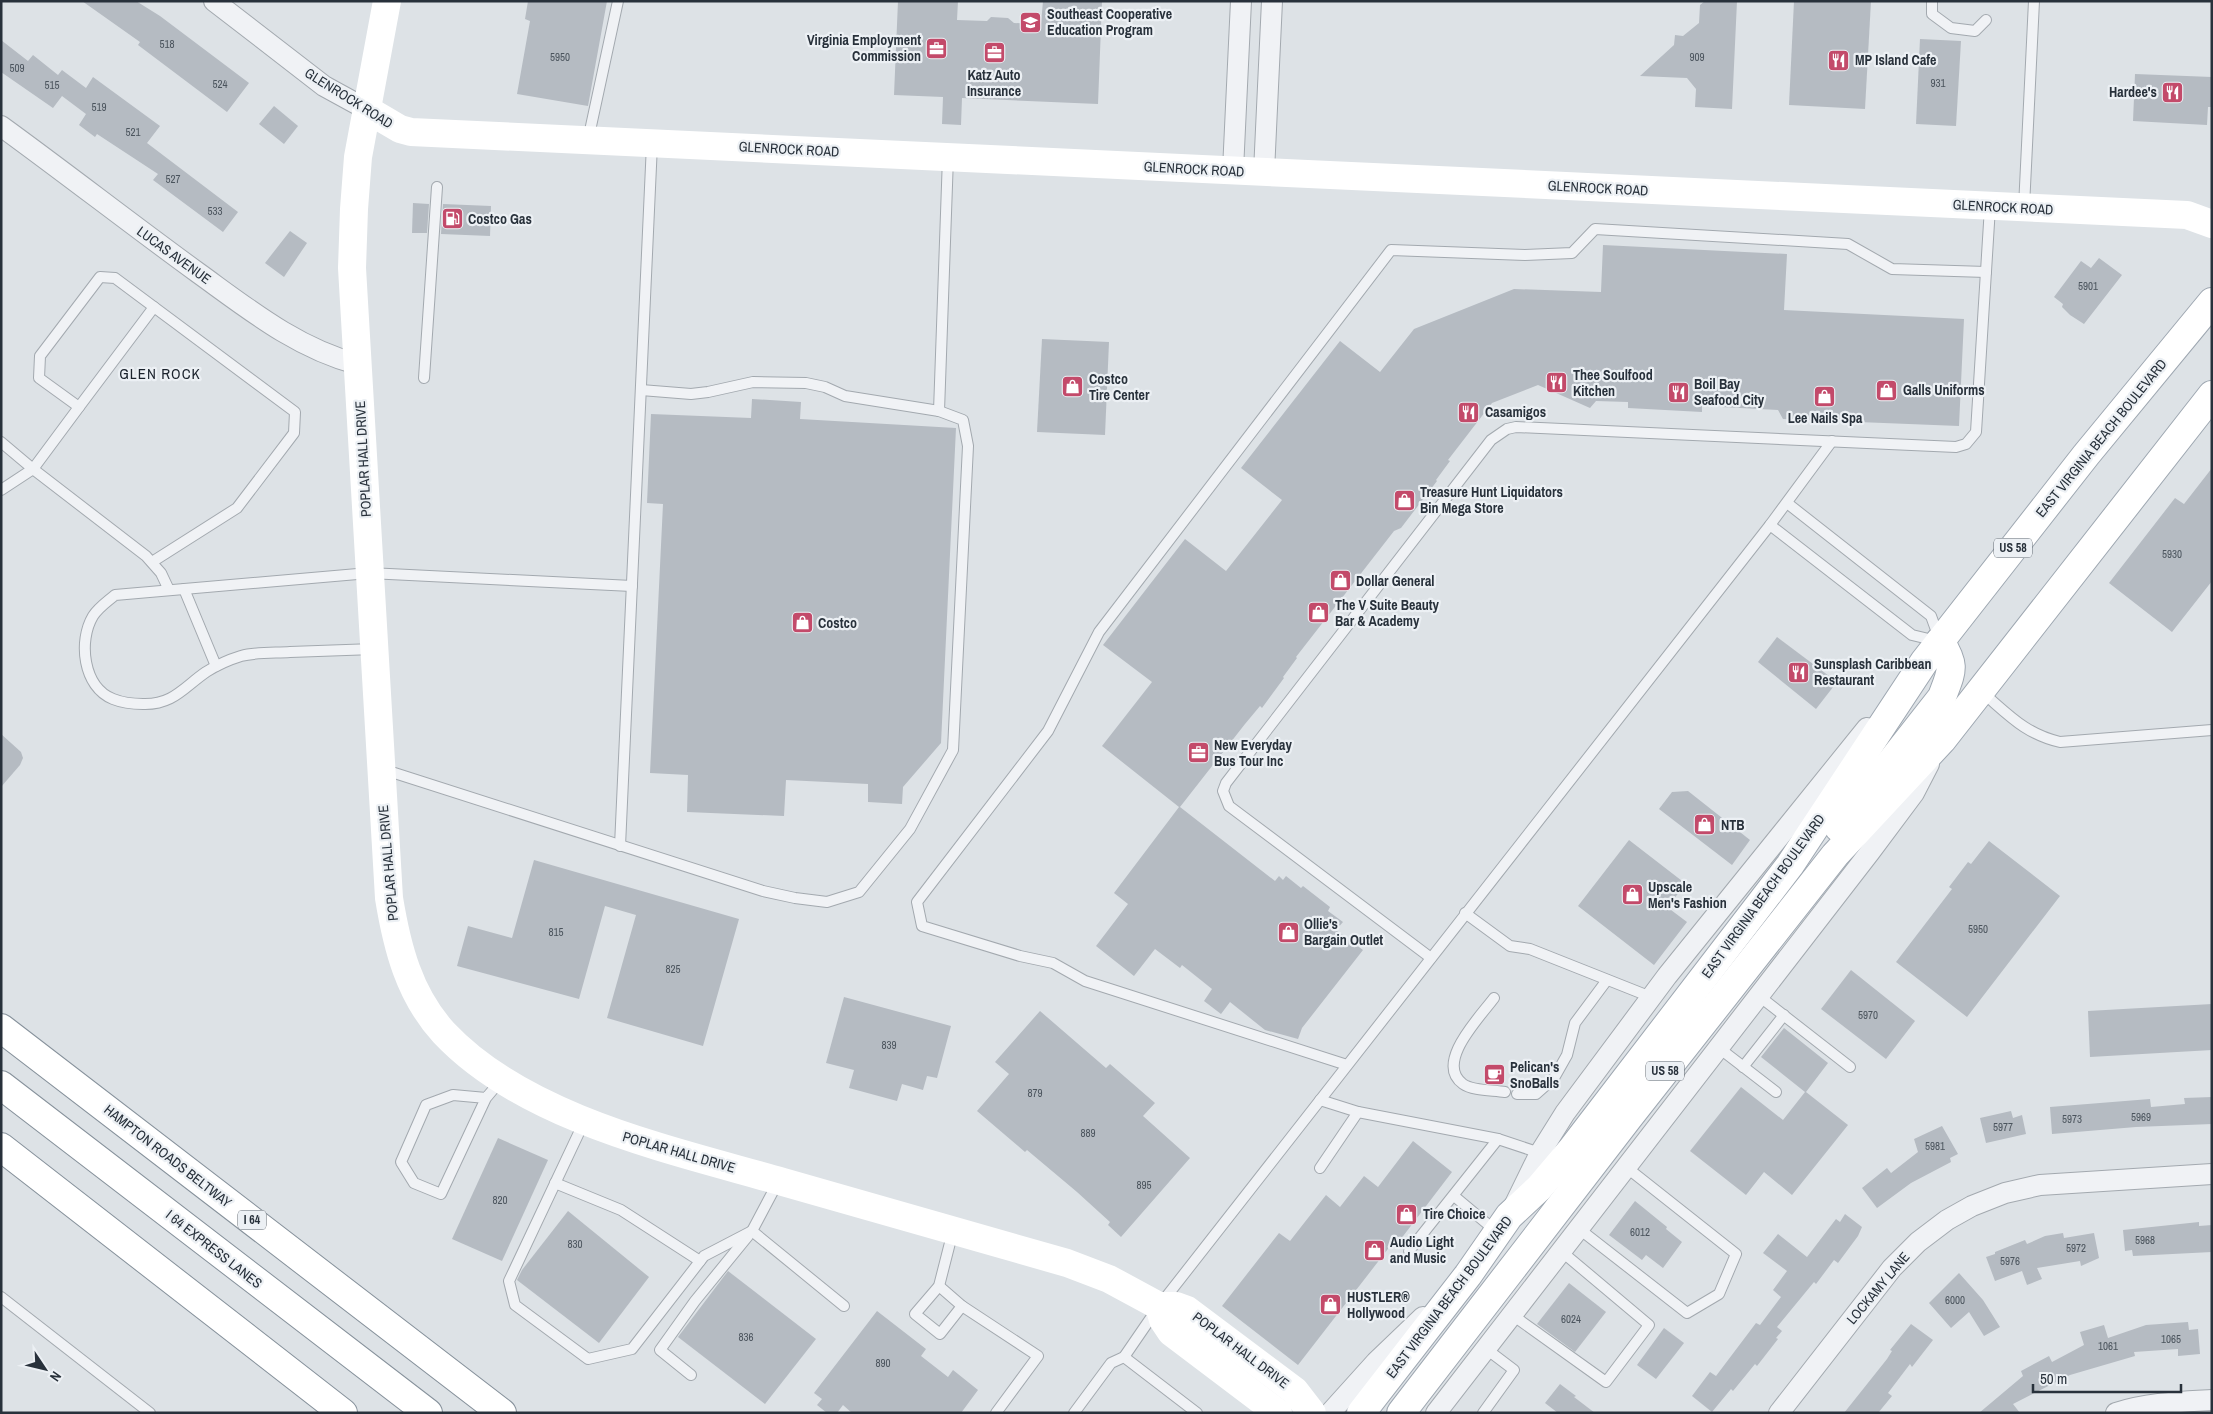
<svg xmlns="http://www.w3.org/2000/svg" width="2213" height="1414" viewBox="0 0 2213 1414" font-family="'Archivo Narrow',sans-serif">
<rect width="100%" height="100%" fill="#dde2e6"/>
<g fill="#b5bbc2">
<path d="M82 1H136L160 16 249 83 227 112 138 45 140 42Z"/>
<path d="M528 1H607L588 106 517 94 530 21 525 19Z"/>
<path d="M898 1H958L957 20 987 21 991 17 1008 18 1014 23 1041 24 1043 1H1102L1098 104 962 98 961 125 942 124 943 97 894 95Z"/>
<path d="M1705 1H1737L1732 109 1695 107 1696 89 1687 78 1640 76 1674 45 1675 35 1683 36 1699 23 1700 5Z"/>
<path d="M1794 1H1871L1865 109 1789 105Z"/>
<path d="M1920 39 1961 41 1956 126 1916 124Z"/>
<path d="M1 40 28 61 33 55 58 75 62 70 86 88 93 77 160 126 147 143 238 212 223 232 153 180 158 174 97 134 95 137 79 125 86 114 62 96 53 108 1 72Z"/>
<path d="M2135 74 2212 77V107H2208L2207 125 2133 121Z"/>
<path d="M274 106 298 126 284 144 259 124Z"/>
<path d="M413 203 429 204 427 233H412Z"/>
<path d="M443 204 491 206 490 236 441 234Z"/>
<path d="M290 231 307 243 284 277 265 263Z"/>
<path d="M1603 245 1787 254 1784 310 1964 319 1959 426 1783 419 1778 410 1702 406V412L1628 408V402L1596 401 1590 408 1538 385 1492 403 1448 460 1450 461 1436 480 1437 481 1401 528 1394 531 1296 657 1297 658 1283 677 1284 678 1262 708 1260 706 1245 724 1180 807 1275 881 1279 876 1283 880 1286 876 1301 888 1303 886 1330 907 1328 911 1343 922 1336 930 1363 950 1302 1028 1298 1039 1265 1030 1230 1002 1221 1014 1204 1001 1212 989 1182 965 1180 968 1155 949 1134 976 1096 946 1128 904 1114 893 1179 807 1102 746 1152 682 1103 645 1185 539 1226 571 1282 500 1241 468 1340 341 1380 372 1414 329 1514 289 1601 292Z"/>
<path d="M2099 258 2122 275 2084 324 2070 315 2062 307 2063 304 2054 297 2081 261 2091 268Z"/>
<path d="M1042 339 1109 342 1105 435 1037 432Z"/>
<path d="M752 399 801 402 800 419 956 428 941 743 903 787 902 804 868 802V784L786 780 784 816 687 812 688 775 650 773 663 504 647 503 651 414 751 418Z"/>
<path d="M2212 468V581L2172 632 2109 583 2175 498 2184 504Z"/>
<path d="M1777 637 1837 682 1816 709 1758 662Z"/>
<path d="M1 734 21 752 23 758 20 765 1 787Z"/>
<path d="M1688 791 1750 840 1732 865 1659 809 1672 792Z"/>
<path d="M1629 840 1686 884 1667 907 1687 922 1654 965 1578 906Z"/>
<path d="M1989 841 2060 896 1967 1017 1896 962 1952 889 1949 887 1968 862 1971 864Z"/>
<path d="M534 860 739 919 703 1046 607 1018 636 915 605 906 579 999 457 966 468 926 512 938Z"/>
<path d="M1851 970 1915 1021 1886 1059 1821 1009Z"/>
<path d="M844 997 951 1026 937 1078 927 1076 923 1090 902 1084 897 1101 849 1088 854 1070 826 1063Z"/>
<path d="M2212 1004V1050L2090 1057 2088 1011Z"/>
<path d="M1040 1011 1106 1068 1110 1064 1155 1103 1143 1116 1190 1158 1121 1237 1108 1225 1110 1222 1077 1192 1027 1150 1025 1152 977 1111 1009 1074 995 1062Z"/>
<path d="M1784 1028 1828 1063 1806 1092 1848 1125 1792 1195 1764 1172 1746 1195 1690 1151 1741 1087 1783 1120 1805 1092 1761 1057Z"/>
<path d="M2212 1097V1124L2136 1127 2052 1134 2050 1107 2150 1099 2151 1107 2185 1104 2184 1098Z"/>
<path d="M2011 1111 2013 1118 2022 1115 2026 1134 1986 1143 1980 1118Z"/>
<path d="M1942 1126 1958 1154 1950 1158 1951 1162 1911 1183 1877 1208 1862 1188 1887 1168 1891 1173 1918 1152 1914 1139Z"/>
<path d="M498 1138 548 1160 502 1261 452 1239Z"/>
<path d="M1413 1141 1452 1172 1394 1248 1391 1245 1298 1365 1222 1306 1279 1233 1290 1241 1326 1195 1340 1207 1364 1176 1378 1187Z"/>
<path d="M1635 1201 1667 1227 1666 1229 1682 1242 1663 1268 1646 1255 1642 1260 1609 1235Z"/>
<path d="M568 1211 649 1277 599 1343 517 1280 522 1270Z"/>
<path d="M1845 1214 1862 1227 1858 1236 1838 1263 1834 1260 1816 1284 1814 1282 1777 1327 1782 1331 1776 1338 1778 1339 1757 1366 1755 1364 1733 1391 1731 1389 1712 1412 1692 1396 1710 1372 1716 1376 1756 1323 1760 1325 1781 1297 1773 1290 1787 1271 1763 1253 1778 1234 1807 1257 1836 1219 1840 1222Z"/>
<path d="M2199 1222V1226L2212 1225V1252L2133 1256 2132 1250 2125 1251 2123 1230Z"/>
<path d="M2063 1233 2064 1238 2094 1233 2099 1258 2081 1266 2080 1261 2037 1268 2042 1279 2027 1285 2022 1271 1995 1281 1986 1257 1995 1254V1252L2025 1240 2027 1244 2045 1236Z"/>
<path d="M728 1271 816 1339 765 1404 678 1337Z"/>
<path d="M1959 1273 1983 1300 2000 1327 1984 1336 1969 1312 1951 1328 1929 1303Z"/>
<path d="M1569 1283 1606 1312 1575 1352 1537 1324Z"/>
<path d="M877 1311 926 1349 921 1356 948 1377 953 1370 978 1390 961 1413H852L843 1405 837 1413H827L817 1405 822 1399 814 1393Z"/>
<path d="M2188 1322 2189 1330 2198 1329 2200 1354 2178 1356V1349L2134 1352 2135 1356 2070 1375 2013 1404 2020 1413H1979L2023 1376 2021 1371 2049 1356 2052 1362 2084 1345 2080 1332 2104 1325 2108 1338 2146 1325Z"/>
<path d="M1911 1324 1933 1340 1912 1367 1910 1364 1888 1393 1892 1396 1878 1413H1844L1887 1359 1892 1351 1890 1350Z"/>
<path d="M1664 1328 1684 1343 1656 1379 1637 1365Z"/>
<path d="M1560 1384 1576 1396 1574 1397 1595 1413H1558L1545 1403Z"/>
</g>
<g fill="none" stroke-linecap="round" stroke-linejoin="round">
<defs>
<g id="lane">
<path d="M1932 1V14L1951 28 1975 31 1986 20"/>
<path d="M588 140 618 1"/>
<path d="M2024 207 2034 1"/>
<path d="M424 378 437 187"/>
<path d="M79 407 154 307"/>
<path d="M939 411 948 157"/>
<path d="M1 442 33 469 146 556 161 573 169 590"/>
<path d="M1 490 33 469 79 407 39 378 40 356 100 277 115 278 295 412 294 433 237 508 152 562"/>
<path d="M1787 503 1931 616 1939 638"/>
<path d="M1770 525 1912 635 1937 641"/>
<path d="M184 589 216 666"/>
<path d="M374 649C346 650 318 651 290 652 274 653 256 652 241 656 228 660 217 665 206 672 184 687 173 705 143 704 133 704 123 703 113 699 83 687 78 641 93 616 99 607 107 602 115 595L369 573 632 586"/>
<path d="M1982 692C2008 714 2025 734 2060 742L2212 730"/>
<path d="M382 769 763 891 795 898 827 902 859 892 910 829 953 750 968 446 963 420 939 411 845 396 825 387 806 383 753 382 708 392 691 394 641 390"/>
<path d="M620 846 652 144"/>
<path d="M1465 913 1510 946 1530 949 1651 997"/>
<path d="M1431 958 1229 806 1223 791 1226 783 1491 440 1507 429 1516 427 1956 447 1966 444 1976 432 1990 207"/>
<path d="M1759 996 1850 1067"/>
<path d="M1494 998C1480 1017 1434 1063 1463 1084 1473 1091 1493 1090 1505 1092"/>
<path d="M1719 1048 1776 1092"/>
<path d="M1347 1065 1085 981 1053 963 1020 956 922 926 917 902 1048 731 1099 632 1391 250 1525 255 1572 253 1595 229 1848 244 1892 269 1986 272"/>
<path d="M1743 1067 1784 1015"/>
<path d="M1517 1094H1536L1554 1078 1567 1055 1575 1023 1607 980"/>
<path d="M486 1098 453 1095 426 1105 401 1162 414 1183 441 1194 486 1098 502 1079"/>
<path d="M1320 1100 1358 1112"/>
<path d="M584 1122 509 1281 515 1305 588 1359 632 1349 704 1256 752 1231"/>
<path d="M1320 1168 1358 1112 1498 1139 1540 1153"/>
<path d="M778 1182 752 1231 844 1306"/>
<path d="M555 1183 621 1210 700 1261"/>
<path d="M1454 1196 1497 1232"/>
<path d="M1578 1228 1687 1313 1719 1294 1736 1254 1626 1167"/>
<path d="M953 1231 939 1286 915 1314 940 1334 962 1306 1038 1356 996 1413"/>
<path d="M1409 1251 1498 1139"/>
<path d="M939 1286 962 1306"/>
<path d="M1 1297 150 1413"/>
<path d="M1511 1314 1606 1382 1649 1325 1561 1251"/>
<path d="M1124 1357 1197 1413"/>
<path d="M691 1375 660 1350 695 1301 748 1236"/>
<path d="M1074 1413 1111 1363 1124 1357 1159 1306 1770 525 1832 441"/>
<path d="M1483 1413 1514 1370 1485 1348"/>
</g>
<g id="street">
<path d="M214 1 324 86 366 109"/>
<path d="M1 126C67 174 131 224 197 272 247 308 296 348 357 364"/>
<path d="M1233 170 1241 1"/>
<path d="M1264 172 1272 1"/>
<path d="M1515 1204 1540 1153 1565 1113 1667 976 1867 728"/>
<path d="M1330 1413 1376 1362 1423 1317"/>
<path d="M1436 1413 1870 852 1914 793 1929 764"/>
<path d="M1779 1413 1892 1268 1918 1242 1947 1220 1972 1206 2005 1193 2040 1185 2212 1174"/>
<path d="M2116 1413C2147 1403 2179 1402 2212 1400"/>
</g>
<g id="primary">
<path d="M1839 828 1942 697C1952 670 1956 666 1940 641"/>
<path d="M1361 1413 1468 1275 1509 1216 1539 1188 1572 1149 1790 865 1924 662 2086 455 2212 302"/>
<path d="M1401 1413 1629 1117 1835 855 1942 740 2212 395"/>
</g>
<g id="highway">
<path d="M1 1028 502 1413"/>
<path d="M1 1085 428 1413"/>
<path d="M1 1147 343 1413"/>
</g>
</defs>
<use href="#lane" stroke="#a3a9af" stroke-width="12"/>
<use href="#street" stroke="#a3a9af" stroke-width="22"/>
<use href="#primary" stroke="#9ea7b1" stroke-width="30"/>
<use href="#highway" stroke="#86919b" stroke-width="30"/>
<use href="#lane" stroke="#f0f2f5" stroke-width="10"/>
<use href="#street" stroke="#f0f2f5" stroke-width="20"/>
<g stroke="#fff" stroke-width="28">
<path d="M387 1 358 157 354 209 352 268 389 898C397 947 409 995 444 1033 525 1119 672 1150 783 1182 877 1209 972 1235 1067 1263L1109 1279 1159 1306H1176L1187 1310 1295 1391 1312 1413"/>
<path d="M366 109 400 129 411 132 2187 215 2212 224"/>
<path d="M1159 1306 1163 1320 1171 1332 1278 1413"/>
</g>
<use href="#primary" stroke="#fff" stroke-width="28"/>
<use href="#highway" stroke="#fff" stroke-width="28"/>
</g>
<defs>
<symbol id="school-square" viewBox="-11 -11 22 22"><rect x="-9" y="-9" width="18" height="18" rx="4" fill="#c34a6a" stroke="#ecf0f4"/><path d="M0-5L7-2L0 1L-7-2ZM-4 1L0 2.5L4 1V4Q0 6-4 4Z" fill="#fff"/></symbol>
<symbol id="office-square" viewBox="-11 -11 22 22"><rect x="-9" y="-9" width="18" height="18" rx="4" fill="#c34a6a" stroke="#ecf0f4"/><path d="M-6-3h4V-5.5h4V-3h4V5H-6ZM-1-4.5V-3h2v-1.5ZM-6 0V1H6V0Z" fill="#fff"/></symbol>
<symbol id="restaurant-square" viewBox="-11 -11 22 22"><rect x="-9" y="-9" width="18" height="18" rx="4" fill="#c34a6a" stroke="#ecf0f4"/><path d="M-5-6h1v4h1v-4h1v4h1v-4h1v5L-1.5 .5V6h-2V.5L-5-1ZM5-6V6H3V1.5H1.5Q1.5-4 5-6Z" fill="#fff"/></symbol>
<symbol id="fuel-square" viewBox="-11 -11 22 22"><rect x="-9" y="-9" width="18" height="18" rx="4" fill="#c34a6a" stroke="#ecf0f4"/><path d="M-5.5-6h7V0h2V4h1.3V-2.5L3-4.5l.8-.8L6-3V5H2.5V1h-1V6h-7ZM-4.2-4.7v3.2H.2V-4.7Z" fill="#fff"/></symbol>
<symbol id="shop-square" viewBox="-11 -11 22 22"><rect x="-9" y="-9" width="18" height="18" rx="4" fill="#c34a6a" stroke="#ecf0f4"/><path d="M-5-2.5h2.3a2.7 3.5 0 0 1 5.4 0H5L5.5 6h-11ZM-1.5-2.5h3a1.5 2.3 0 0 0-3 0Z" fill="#fff"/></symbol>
<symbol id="cafe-square" viewBox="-11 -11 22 22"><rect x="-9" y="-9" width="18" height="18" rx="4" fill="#c34a6a" stroke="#ecf0f4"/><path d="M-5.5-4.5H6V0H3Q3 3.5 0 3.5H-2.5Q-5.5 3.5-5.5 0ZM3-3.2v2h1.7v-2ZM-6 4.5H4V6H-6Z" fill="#fff"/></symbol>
</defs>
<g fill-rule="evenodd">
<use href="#school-square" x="1018" y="10" width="25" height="25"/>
<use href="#office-square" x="924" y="36" width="25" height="25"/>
<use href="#office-square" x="982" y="40" width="25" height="25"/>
<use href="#restaurant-square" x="1826" y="48" width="25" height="25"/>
<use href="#restaurant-square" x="2160" y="80" width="25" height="25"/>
<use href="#fuel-square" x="440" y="206" width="25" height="25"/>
<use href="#restaurant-square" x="1544" y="370" width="25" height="25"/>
<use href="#shop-square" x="1060" y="374" width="25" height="25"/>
<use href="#shop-square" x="1874" y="378" width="25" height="25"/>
<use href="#restaurant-square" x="1666" y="380" width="25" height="25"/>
<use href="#shop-square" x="1812" y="384" width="25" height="25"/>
<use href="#restaurant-square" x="1456" y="400" width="25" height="25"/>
<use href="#shop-square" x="1392" y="488" width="25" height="25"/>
<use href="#shop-square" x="1328" y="568" width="25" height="25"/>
<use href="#shop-square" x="1306" y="600" width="25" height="25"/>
<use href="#shop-square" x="790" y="610" width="25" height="25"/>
<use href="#restaurant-square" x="1786" y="660" width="25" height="25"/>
<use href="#office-square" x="1186" y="740" width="25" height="25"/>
<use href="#shop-square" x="1692" y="812" width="25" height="25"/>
<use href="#shop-square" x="1620" y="882" width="25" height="25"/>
<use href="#shop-square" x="1276" y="920" width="25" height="25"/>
<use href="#cafe-square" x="1482" y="1062" width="25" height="25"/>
<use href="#shop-square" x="1394" y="1202" width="25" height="25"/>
<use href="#shop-square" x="1362" y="1238" width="25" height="25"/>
<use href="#shop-square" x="1318" y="1292" width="25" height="25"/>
</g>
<g text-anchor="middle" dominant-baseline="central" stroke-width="4.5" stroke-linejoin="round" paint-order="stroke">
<g font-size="11" fill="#4b545d">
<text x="167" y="44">518</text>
<text x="560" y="57">5950</text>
<text x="1697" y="57">909</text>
<text x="17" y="68">509</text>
<text x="1938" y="83">931</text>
<text x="220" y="84">524</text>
<text x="52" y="85">515</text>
<text x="99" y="107">519</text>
<text x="133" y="132">521</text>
<text x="173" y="179">527</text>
<text x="215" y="211">533</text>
<text x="2088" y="286">5901</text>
<text x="2172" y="554">5930</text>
<text x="1978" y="929">5950</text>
<text x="556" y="932">815</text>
<text x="673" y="969">825</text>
<text x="1868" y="1015">5970</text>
<text x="889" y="1045">839</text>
<text x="1035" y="1093">879</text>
<text x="2141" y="1117">5969</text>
<text x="2072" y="1119">5973</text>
<text x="2003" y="1127">5977</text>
<text x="1088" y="1133">889</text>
<text x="1935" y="1146">5981</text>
<text x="1144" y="1185">895</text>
<text x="500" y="1200">820</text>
<text x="1640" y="1232">6012</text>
<text x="2145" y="1240">5968</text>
<text x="575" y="1244">830</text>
<text x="2076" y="1248">5972</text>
<text x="2010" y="1261">5976</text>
<text x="1955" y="1300">6000</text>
<text x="1571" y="1319">6024</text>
<text x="746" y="1337">836</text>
<text x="2171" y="1339">1065</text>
<text x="2108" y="1346">1061</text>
<text x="883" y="1363">890</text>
</g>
<g fill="#ecf0f4" stroke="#636a72" stroke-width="1">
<rect x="1994" y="538.5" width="38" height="19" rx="4"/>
<rect x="1646" y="1061.5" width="38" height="19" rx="4"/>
<rect x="238" y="1210.5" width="28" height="19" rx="4"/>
</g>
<g font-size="12" font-weight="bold" fill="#28313b">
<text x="2013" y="548">US 58</text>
<text x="1665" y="1071">US 58</text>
<text x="252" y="1220">I 64</text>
</g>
<g font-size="14" font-weight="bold" fill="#28313b" stroke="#ecf0f4" text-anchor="start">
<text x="1047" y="14">Southeast Cooperative<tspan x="1047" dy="16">Education Program</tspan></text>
<text x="921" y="40" text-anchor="end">Virginia Employment<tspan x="921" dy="16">Commission</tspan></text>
<text x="1855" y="60">MP Island Cafe</text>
<text x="994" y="75" text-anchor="middle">Katz Auto<tspan x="994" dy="16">Insurance</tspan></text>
<text x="2157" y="92" text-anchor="end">Hardee's</text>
<text x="468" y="219">Costco Gas</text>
<text x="1573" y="375">Thee Soulfood<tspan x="1573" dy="16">Kitchen</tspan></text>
<text x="1089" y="379">Costco<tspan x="1089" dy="16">Tire Center</tspan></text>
<text x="1694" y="384">Boil Bay<tspan x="1694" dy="16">Seafood City</tspan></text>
<text x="1903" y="390">Galls Uniforms</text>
<text x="1485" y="412">Casamigos</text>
<text x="1825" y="418" text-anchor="middle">Lee Nails Spa</text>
<text x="1420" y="492">Treasure Hunt Liquidators<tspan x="1420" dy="16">Bin Mega Store</tspan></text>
<text x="1356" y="581">Dollar General</text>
<text x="1335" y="605">The V Suite Beauty<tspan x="1335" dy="16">Bar &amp; Academy</tspan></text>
<text x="818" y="623">Costco</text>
<text x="1814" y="664">Sunsplash Caribbean<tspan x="1814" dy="16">Restaurant</tspan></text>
<text x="1214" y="745">New Everyday<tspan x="1214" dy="16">Bus Tour Inc</tspan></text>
<text x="1721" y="825">NTB</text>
<text x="1648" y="887">Upscale<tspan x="1648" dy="16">Men's Fashion</tspan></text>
<text x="1304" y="924">Ollie's<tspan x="1304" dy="16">Bargain Outlet</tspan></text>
<text x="1510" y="1067">Pelican's<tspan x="1510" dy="16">SnoBalls</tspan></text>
<text x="1423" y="1214">Tire Choice</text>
<text x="1390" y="1242">Audio Light<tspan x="1390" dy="16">and Music</tspan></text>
<text x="1347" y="1297">HUSTLER®<tspan x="1347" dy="16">Hollywood</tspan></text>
</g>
<g font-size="14" fill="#28313b" stroke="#ecf0f4">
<text transform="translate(349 98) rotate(32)">GLENROCK ROAD</text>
<text transform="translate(789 149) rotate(3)">GLENROCK ROAD</text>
<text transform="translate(1194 169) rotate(3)">GLENROCK ROAD</text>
<text transform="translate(1598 188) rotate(3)">GLENROCK ROAD</text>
<text transform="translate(2003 207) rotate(3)">GLENROCK ROAD</text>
<text transform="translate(174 255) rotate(36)">LUCAS AVENUE</text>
<text transform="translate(2101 438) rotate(-51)">EAST VIRGINIA BEACH BOULEVARD</text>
<text transform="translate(363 459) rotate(-93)">POPLAR HALL DRIVE</text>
<text transform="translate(388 863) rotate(-95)">POPLAR HALL DRIVE</text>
<text transform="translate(1763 896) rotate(-54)">EAST VIRGINIA BEACH BOULEVARD</text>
<text transform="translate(679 1152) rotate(16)">POPLAR HALL DRIVE</text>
<text transform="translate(168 1156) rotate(38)">HAMPTON ROADS BELTWAY</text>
<text transform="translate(214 1249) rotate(38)">I 64 EXPRESS LANES</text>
<text transform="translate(1878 1288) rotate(-50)">LOCKAMY LANE</text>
<text transform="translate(1449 1297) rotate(-53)">EAST VIRGINIA BEACH BOULEVARD</text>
<text transform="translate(1241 1350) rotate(37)">POPLAR HALL DRIVE</text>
</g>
<g font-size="15" letter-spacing="1" fill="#1a222c" stroke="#ecf0f4">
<text x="160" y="373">GLEN ROCK</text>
</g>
</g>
<rect width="2213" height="1414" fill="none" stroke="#28313b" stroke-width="5"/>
<g transform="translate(45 1369) rotate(125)" stroke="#ecf0f4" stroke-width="4" paint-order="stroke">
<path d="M0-4L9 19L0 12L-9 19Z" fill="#28313b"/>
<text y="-8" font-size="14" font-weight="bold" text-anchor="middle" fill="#28313b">N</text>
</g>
<path d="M2033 1384v8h148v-8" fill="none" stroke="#28313b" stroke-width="2.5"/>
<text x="2040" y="1384" font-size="15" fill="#28313b" stroke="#ecf0f4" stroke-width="4" paint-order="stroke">50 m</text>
</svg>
